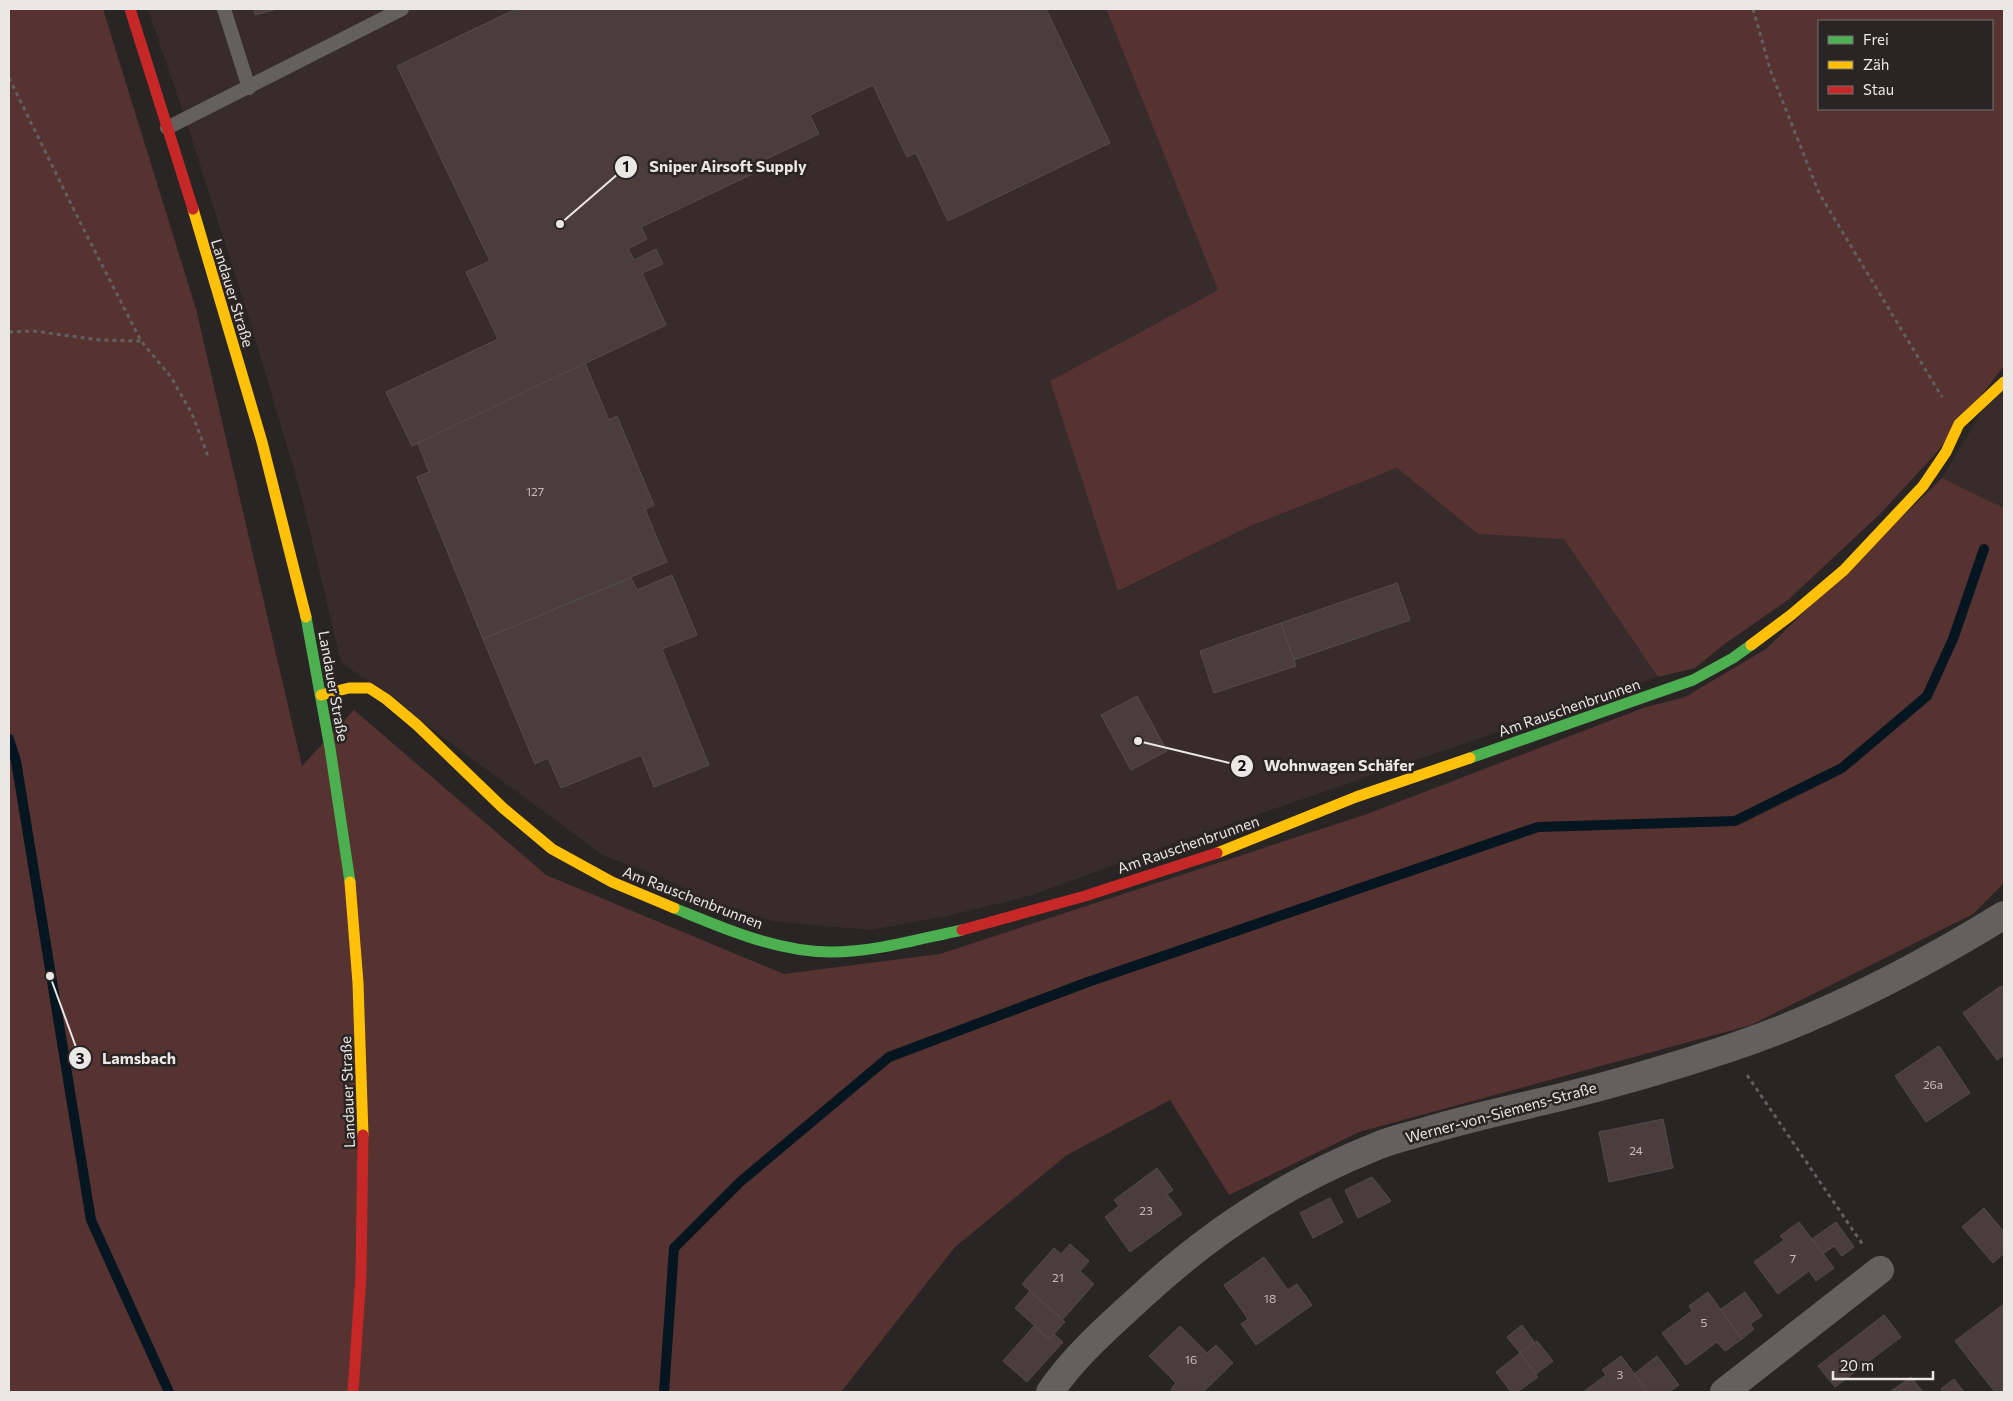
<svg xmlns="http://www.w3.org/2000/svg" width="2013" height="1401" viewBox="0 0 2013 1401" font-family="Commissioner,sans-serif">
<rect width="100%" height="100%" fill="#292525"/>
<g fill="#372c2b">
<path d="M148 9H1106L1218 290 1050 381 1119 591 1248 527 1397 468 1478 534 1564 538 1658 677 1172 844 1029 896 947 916 870 930 771 921 700 896 654 874 604 856 341 662 300 490 252 328 190 133Z"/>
<path d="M2004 375V508L1942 478Z"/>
</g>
<g fill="#563230" fill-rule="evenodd">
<path d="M9 9H103L196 309 302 766 354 710 546 875 784 974 940 954 1367 814 1643 708 1685 697 1766 649 1942 478 2004 508V883L1973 914 1751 1025 1359 1132 1229 1195 1170 1100 1067 1155 955 1247 841 1392H9Z"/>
<path d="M1106 9H2004V366L1937 452 1880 514 1788 600 1726 643 1695 668 1658 677 1564 539 1478 534 1397 468 1248 527 1118 591 1050 381 1218 290ZM1819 21H1992V109H1819Z"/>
</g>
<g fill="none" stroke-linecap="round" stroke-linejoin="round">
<g stroke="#061620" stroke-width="10">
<path d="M9 739 16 761 91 1220 169 1392"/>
<path d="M664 1392 674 1248 740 1182 889 1057 1088 982 1538 827 1735 821 1842 768 1927 696 1953 639 1984 549"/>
</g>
</g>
<g fill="#4b3d3c" stroke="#514d4d">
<path d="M254 9H277L255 15Z"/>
<path d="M516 9H1046L1110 143 948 221 916 153 907 157 873 85 810 115 819 134 762 161 765 168 641 227 647 239 628 249 634 260 656 249 663 264 642 273 666 325 412 446 386 392 498 339 466 272 490 261 397 66Z"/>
<path d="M585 363 609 420 617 416 654 505 645 509 667 562 483 639 417 477 429 472 418 443Z"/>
<path d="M672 575 697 635 662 649 709 765 654 787 641 755 561 788 548 758 535 764 483 639 631 578 637 590Z"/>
<path d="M1397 583 1410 620 1294 660 1281 623Z"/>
<path d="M1281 623 1296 666 1214 693 1200 651Z"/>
<path d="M1137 696 1167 751 1131 770 1101 715Z"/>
<path d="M2001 986 2004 987V1055L1997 1060 1963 1013Z"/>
<path d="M1939 1046 1970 1093 1926 1122 1895 1076Z"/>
<path d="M1663 1119 1673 1168 1609 1182 1599 1132Z"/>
<path d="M1157 1168 1173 1190 1167 1194 1182 1214 1130 1252 1105 1217 1119 1206 1114 1200Z"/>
<path d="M1372 1177 1391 1201 1358 1218 1345 1190Z"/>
<path d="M1330 1198 1343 1222 1313 1238 1300 1213Z"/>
<path d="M1984 1208 2004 1232V1253L1993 1263 1962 1227Z"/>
<path d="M1799 1222 1834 1268 1816 1281 1809 1271 1778 1294 1754 1262 1784 1240 1780 1236Z"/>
<path d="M1836 1222 1854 1247 1842 1256 1834 1246 1823 1254 1812 1239Z"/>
<path d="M1070 1244 1089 1261 1080 1271 1094 1284 1062 1320 1022 1284 1054 1248 1061 1254Z"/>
<path d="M1264 1257 1288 1290 1297 1284 1312 1305 1256 1345 1241 1324 1248 1319 1224 1285Z"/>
<path d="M1030 1291 1065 1322 1049 1339 1015 1308Z"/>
<path d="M1708 1292 1742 1339 1725 1351 1717 1342 1686 1365 1662 1333 1692 1311 1689 1306Z"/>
<path d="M1745 1292 1762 1316 1750 1324 1754 1329 1742 1339 1721 1309Z"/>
<path d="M2004 1304V1392H1995L1955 1341Z"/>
<path d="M1884 1315 1901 1337 1835 1387 1818 1366Z"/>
<path d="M1522 1325 1535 1343 1520 1353 1507 1337Z"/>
<path d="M1034 1326 1049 1339 1054 1334 1063 1342 1027 1382 1003 1361Z"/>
<path d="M1180 1326 1207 1353 1216 1345 1233 1363 1203 1392H1173L1171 1389 1176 1383 1149 1356Z"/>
<path d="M1537 1341 1553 1361 1536 1374 1520 1353Z"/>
<path d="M1520 1353 1538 1377 1517 1392H1511L1496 1372Z"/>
<path d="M1621 1356 1648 1392H1583L1606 1375 1602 1370Z"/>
<path d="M1657 1356 1679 1385 1669 1392H1648L1634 1374Z"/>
<path d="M1911 1377 1923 1392H1890Z"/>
<path d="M1954 1379 1964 1392H1943L1941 1389Z"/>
</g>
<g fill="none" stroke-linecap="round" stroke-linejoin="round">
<g stroke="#615f5f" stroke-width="3" stroke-dasharray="4 4" stroke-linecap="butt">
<path d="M1753 9 1771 72 1819 193 1942 397"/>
<path d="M9 78 79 220 141 341 171 377 192 414 208 456"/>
<path d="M9 332 33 331 100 340 141 341"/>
<path d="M1747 1075 1863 1245"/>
</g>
<g stroke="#646060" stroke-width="14">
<path d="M224 9 249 88"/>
<path d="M167 128 402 9"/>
</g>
<g stroke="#646060" stroke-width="28">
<path d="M1050 1392C1074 1356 1112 1323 1144 1294 1212 1231 1291 1180 1377 1146 1391 1140 1405 1137 1419 1133 1464 1119 1511 1109 1557 1098 1615 1084 1673 1067 1730 1048 1826 1016 1918 968 2004 915"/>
<path d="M1724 1392 1880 1270"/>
</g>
<g stroke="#4caf50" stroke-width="11">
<path d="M306 617 330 748 350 882"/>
<path d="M1470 758 1693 680 1733 658 1751 645"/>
<path d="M674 908C723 928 777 952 831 952 875 952 919 939 962 930"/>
</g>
<g stroke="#ffc107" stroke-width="11">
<path d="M193 209 262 442 306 617"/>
<path d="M1751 645 1791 615 1844 570 1923 486 1946 452 1959 424 2004 382"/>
<path d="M321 695 349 688H369L386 699 417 725 503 808 552 849 612 882 674 908"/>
<path d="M1217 853 1356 797 1470 758"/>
<path d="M350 882 358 983 363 1135"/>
</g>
<g stroke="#c62828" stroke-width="11">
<path d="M130 9 193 209"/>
<path d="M962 930 1085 896 1217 853"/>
<path d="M353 1392 361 1275 363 1135"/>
</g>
</g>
<g text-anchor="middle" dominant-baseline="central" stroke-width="5" stroke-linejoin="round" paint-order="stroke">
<g font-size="12" fill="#c3bcbc">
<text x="535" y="491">127</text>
<text x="1933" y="1084">26a</text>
<text x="1636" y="1150">24</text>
<text x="1146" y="1210">23</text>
<text x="1793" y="1258">7</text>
<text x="1058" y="1277">21</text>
<text x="1270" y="1298">18</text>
<text x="1704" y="1322">5</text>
<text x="1191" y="1359">16</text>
<text x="1620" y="1374">3</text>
</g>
<g font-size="15" fill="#ebe7e7" stroke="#2a2424">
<text transform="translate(233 293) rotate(73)">Landauer Straße</text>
<text transform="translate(334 686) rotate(80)">Landauer Straße</text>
<text transform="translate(1569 707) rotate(-19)">Am Rauschenbrunnen</text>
<text transform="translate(1188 844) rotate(-19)">Am Rauschenbrunnen</text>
<text transform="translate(693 897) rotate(21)">Am Rauschenbrunnen</text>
<text transform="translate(347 1092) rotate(-92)">Landauer Straße</text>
<text transform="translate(1501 1112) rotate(-15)">Werner-von-Siemens-Straße</text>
</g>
</g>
<path fill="none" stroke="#ebe7e7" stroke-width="2" d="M560 224L626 167M1138 741L1242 766M50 976L80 1058"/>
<g fill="#ebe7e7" stroke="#2a2424" stroke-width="2">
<circle cx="560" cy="224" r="5"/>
<circle cx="1138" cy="741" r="5"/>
<circle cx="50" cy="976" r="5"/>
<circle cx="626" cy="167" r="12"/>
<circle cx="1242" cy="766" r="12"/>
<circle cx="80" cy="1058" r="12"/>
</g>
<g font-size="15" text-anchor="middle" font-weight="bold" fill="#111">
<text x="626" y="172">1</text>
<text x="1242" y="771">2</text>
<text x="80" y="1064">3</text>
</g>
<g font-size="16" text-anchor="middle" font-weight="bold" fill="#ebe7e7" stroke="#2a2424" stroke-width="5" stroke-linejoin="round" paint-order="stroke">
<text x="728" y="172">Sniper Airsoft Supply</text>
<text x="1339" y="771">Wohnwagen Schäfer</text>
<text x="139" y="1064">Lamsbach</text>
</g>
<rect width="2013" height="1401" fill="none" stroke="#ebe7e7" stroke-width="20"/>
<rect x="1818" y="20" width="175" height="90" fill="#2a2424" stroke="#777272"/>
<rect x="1828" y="36" width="25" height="8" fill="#4caf50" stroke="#777272"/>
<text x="1863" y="45" font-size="15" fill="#ebe7e7">Frei</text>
<rect x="1828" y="61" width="25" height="8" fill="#ffc107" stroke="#777272"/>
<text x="1863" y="70" font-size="15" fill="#ebe7e7">Zäh</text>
<rect x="1828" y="86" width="25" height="8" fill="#c62828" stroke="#777272"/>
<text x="1863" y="95" font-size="15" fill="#ebe7e7">Stau</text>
<path d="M1833 1371v8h100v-8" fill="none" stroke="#ebe7e7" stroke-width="2.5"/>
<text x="1840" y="1371" font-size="15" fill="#ebe7e7" stroke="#2a2424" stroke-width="4" paint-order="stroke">20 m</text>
</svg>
